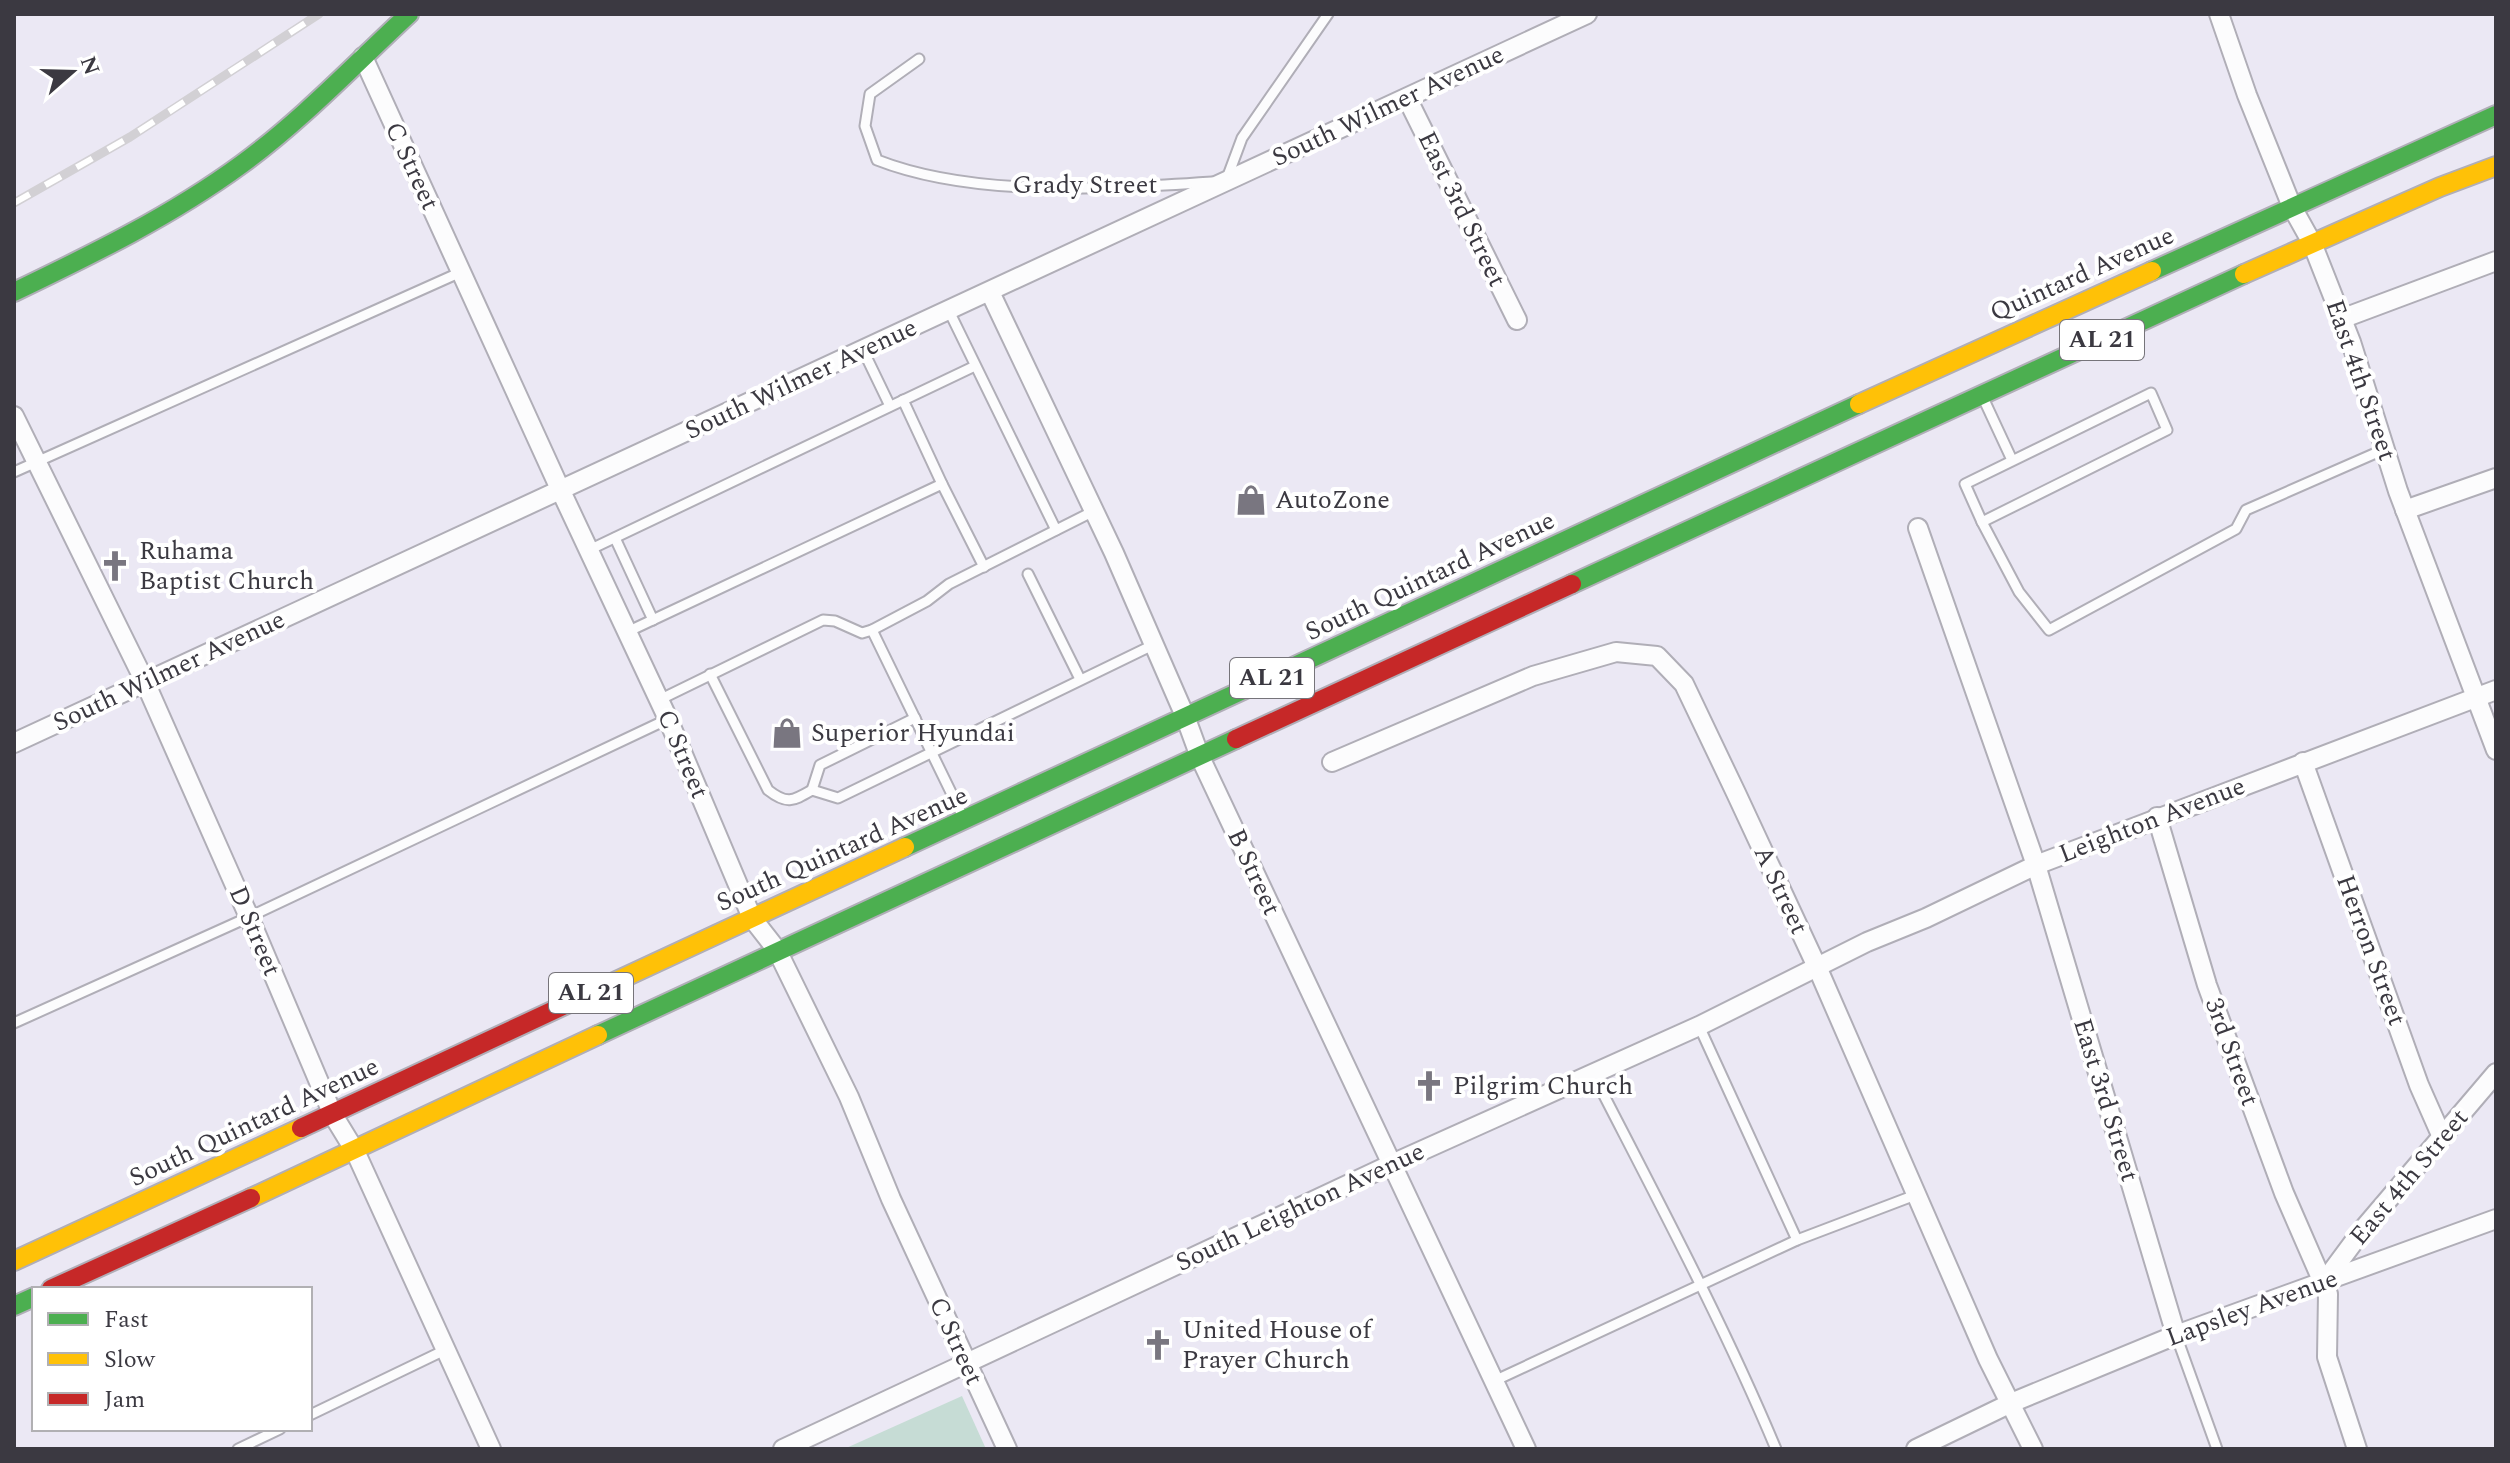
<svg xmlns="http://www.w3.org/2000/svg" width="2510" height="1463" viewBox="0 0 2510 1463" font-family="Spectral,serif">
<rect width="100%" height="100%" fill="#ebe8f4"/>
<path fill="#c6dcd5" d="M962 1396 986 1449H844Z"/>
<g fill="none" stroke-linecap="round" stroke-linejoin="round">
<defs>
<g id="lane">
<path d="M919 59 870 94 865 126 877 160C974 198 1109 189 1212 182"/>
<path d="M1226 181 1242 138 1328 14"/>
<path d="M949 311 1056 530"/>
<path d="M863 350 890 406"/>
<path d="M2151 393 2167 430 1982 522 1965 484Z"/>
<path d="M903 400 942 484"/>
<path d="M1985 402 2012 460"/>
<path d="M14 472 461 272"/>
<path d="M1982 522 2019 592 2049 630 2236 529 2246 510 2385 449"/>
<path d="M615 538 653 620"/>
<path d="M589 550 975 366"/>
<path d="M1028 574 1080 679"/>
<path d="M872 630 927 601 949 584 1094 511"/>
<path d="M627 632 942 484 984 567"/>
<path d="M710 674 768 790C787 805 793 801 812 790L838 798 1153 645"/>
<path d="M659 700 823 620 835 621 862 633 872 630 962 815"/>
<path d="M812 790 820 765 915 718"/>
<path d="M14 1023 249 917 668 719"/>
<path d="M1699 1026 1797 1240"/>
<path d="M1592 1072C1656 1197 1722 1320 1776 1449"/>
<path d="M2176 1335 2217 1449"/>
<path d="M1494 1381 1797 1240 1918 1194"/>
<path d="M310 1415 445 1350"/>
<path d="M238 1449 280 1429"/>
</g>
<g id="street">
<path d="M2219 14 2247 95 2292 207 2312 243 2351 342 2398 491 2496 750"/>
<path d="M363 57 560 489 668 719 752 918 777 950 849 1097 891 1199 1007 1449"/>
<path d="M1407 98 1517 320"/>
<path d="M990 292 1114 553 1185 716 1200 757 1526 1449"/>
<path d="M2341 319 2496 261"/>
<path d="M14 416 145 682 249 917 333 1115 355 1151 491 1449"/>
<path d="M2405 510 2496 478"/>
<path d="M1918 528 2036 865 2176 1335"/>
<path d="M14 743 1587 14"/>
<path d="M1332 762 1533 676 1616 652 1657 656 1684 684 1736 793 1818 969 1988 1359 2033 1449"/>
<path d="M2303 762 2419 1085 2442 1137"/>
<path d="M2157 817 2207 985 2284 1193 2328 1294 2327 1357 2357 1449"/>
<path d="M2324 1282 2364 1228 2496 1073"/>
<path d="M783 1449 1392 1164 1699 1026 1867 942 1926 918 2036 865 2496 690"/>
<path d="M1916 1449 2011 1403 2176 1335 2496 1219"/>
</g>
<g id="fast">
<path d="M2152 271 2496 115"/>
<path d="M14 292C93 254 171 216 242 164 302 120 354 65 409 14"/>
<path d="M1572 584 2244 274"/>
<path d="M905 847 1859 404"/>
<path d="M598 1035 1236 739"/>
<path d="M14 1306 34 1297"/>
</g>
<g id="slow">
<path d="M2244 274 2440 187 2496 166"/>
<path d="M1859 404 2152 271"/>
<path d="M610 984 905 847"/>
<path d="M251 1198 598 1035"/>
<path d="M14 1261 301 1128"/>
</g>
<g id="jam">
<path d="M1236 739 1572 584"/>
<path d="M301 1128 610 984"/>
<path d="M51 1289 251 1198"/>
</g>
</defs>
<use href="#lane" stroke="#b0aeb7" stroke-width="13"/>
<use href="#street" stroke="#b0aeb7" stroke-width="22"/>
<use href="#fast" stroke="#b0aeb7" stroke-width="22"/>
<use href="#slow" stroke="#b0aeb7" stroke-width="22"/>
<use href="#jam" stroke="#b0aeb7" stroke-width="22"/>
<use href="#lane" stroke="#fcfcfd" stroke-width="9"/>
<use href="#street" stroke="#fcfcfd" stroke-width="18"/>
<use href="#fast" stroke="#4caf50" stroke-width="18"/>
<use href="#slow" stroke="#ffc107" stroke-width="18"/>
<use href="#jam" stroke="#c62828" stroke-width="18"/>
<defs>
<path id="rail" d="M14 203 130 137 319 14"/>
</defs>
<use href="#rail" stroke="#d2d0d4" stroke-width="9"/>
<use href="#rail" stroke="#fff" stroke-width="6" stroke-dasharray="18" stroke-linecap="butt"/>
</g>
<defs>
<symbol id="shop-bare" viewBox="-9 -9 18 18"><path d="M-5-2.5h2.3a2.7 3.5 0 0 1 5.4 0H5L5.5 6h-11ZM-1.5-2.5h3a1.5 2.3 0 0 0-3 0Z" fill="#797680" stroke="#fff" stroke-width="2.5" paint-order="stroke"/></symbol>
<symbol id="church-bare" viewBox="-9 -9 18 18"><path d="M-1.2-6h2.4v3.5h3.3v2.4h-3.3V6h-2.4V-.1h-3.3v-2.4h3.3Z" fill="#797680" stroke="#fff" stroke-width="2.5" paint-order="stroke"/></symbol>
</defs>
<g fill-rule="evenodd">
<use href="#shop-bare" x="1229" y="478" width="44" height="44"/>
<use href="#church-bare" x="93" y="544" width="44" height="44"/>
<use href="#shop-bare" x="765" y="711" width="44" height="44"/>
<use href="#church-bare" x="1407" y="1064" width="44" height="44"/>
<use href="#church-bare" x="1136" y="1323" width="44" height="44"/>
</g>
<g text-anchor="middle" dominant-baseline="central" stroke-width="8" stroke-linejoin="round" paint-order="stroke">
<g fill="#fff" stroke="#76747a" stroke-width="2">
<rect x="2060" y="320" width="84" height="40" rx="6"/>
<rect x="1230" y="658" width="84" height="40" rx="6"/>
<rect x="549" y="973" width="84" height="40" rx="6"/>
</g>
<g font-size="24" font-weight="bold" fill="#3b3941">
<text x="2102" y="340">AL 21</text>
<text x="1272" y="678">AL 21</text>
<text x="591" y="993">AL 21</text>
</g>
<g font-size="26" fill="#3b3941" stroke="#fff">
<text transform="translate(1388 106) rotate(-25)">South Wilmer Avenue</text>
<text transform="translate(412 166) rotate(65)">C Street</text>
<text x="1085" y="185">Grady Street</text>
<text transform="translate(1462 209) rotate(64)">East 3rd Street</text>
<text transform="translate(2082 274) rotate(-24)">Quintard Avenue</text>
<text transform="translate(801 379) rotate(-25)">South Wilmer Avenue</text>
<text transform="translate(2361 380) rotate(71)">East 4th Street</text>
<text transform="translate(1430 576) rotate(-25)">South Quintard Avenue</text>
<text transform="translate(169 671) rotate(-25)">South Wilmer Avenue</text>
<text transform="translate(683 754) rotate(67)">C Street</text>
<text transform="translate(2152 820) rotate(-21)">Leighton Avenue</text>
<text transform="translate(842 849) rotate(-24)">South Quintard Avenue</text>
<text transform="translate(1254 872) rotate(65)">B Street</text>
<text transform="translate(1781 890) rotate(65)">A Street</text>
<text transform="translate(255 931) rotate(67)">D Street</text>
<text transform="translate(2371 950) rotate(70)">Herron Street</text>
<text transform="translate(2232 1052) rotate(70)">3rd Street</text>
<text transform="translate(2106 1100) rotate(73)">East 3rd Street</text>
<text transform="translate(254 1122) rotate(-25)">South Quintard Avenue</text>
<text transform="translate(2409 1177) rotate(-50)">East 4th Street</text>
<text transform="translate(1300 1207) rotate(-25)">South Leighton Avenue</text>
<text transform="translate(2252 1308) rotate(-20)">Lapsley Avenue</text>
<text transform="translate(956 1341) rotate(65)">C Street</text>
</g>
<g font-size="26" fill="#3b3941" stroke="#fff" text-anchor="start">
<text x="1275" y="500">AutoZone</text>
<text x="139" y="551">Ruhama<tspan x="139" dy="30">Baptist Church</tspan></text>
<text x="811" y="733">Superior Hyundai</text>
<text x="1453" y="1086">Pilgrim Church</text>
<text x="1182" y="1330">United House of<tspan x="1182" dy="30">Prayer Church</tspan></text>
</g>
</g>
<rect width="2510" height="1463" fill="none" stroke="#3b3941" stroke-width="32"/>
<rect x="32" y="1287" width="280" height="144" fill="#ffffff" stroke="#b1b0b3" stroke-width="2"/>
<rect x="48" y="1313" width="40" height="12" fill="#4caf50" stroke="#b1b0b3" stroke-width="2"/>
<text x="104" y="1327" font-size="24" fill="#3b3941">Fast</text>
<rect x="48" y="1353" width="40" height="12" fill="#ffc107" stroke="#b1b0b3" stroke-width="2"/>
<text x="104" y="1367" font-size="24" fill="#3b3941">Slow</text>
<rect x="48" y="1393" width="40" height="12" fill="#c62828" stroke="#b1b0b3" stroke-width="2"/>
<text x="104" y="1407" font-size="24" fill="#3b3941">Jam</text>
<g transform="translate(72 72) rotate(70)" stroke="#ffffff" stroke-width="6" paint-order="stroke">
<path d="M0-6L14 30L0 20L-14 30Z" fill="#3b3941"/>
<text y="-12" font-size="22" font-weight="bold" text-anchor="middle" fill="#3b3941">N</text>
</g>
</svg>
